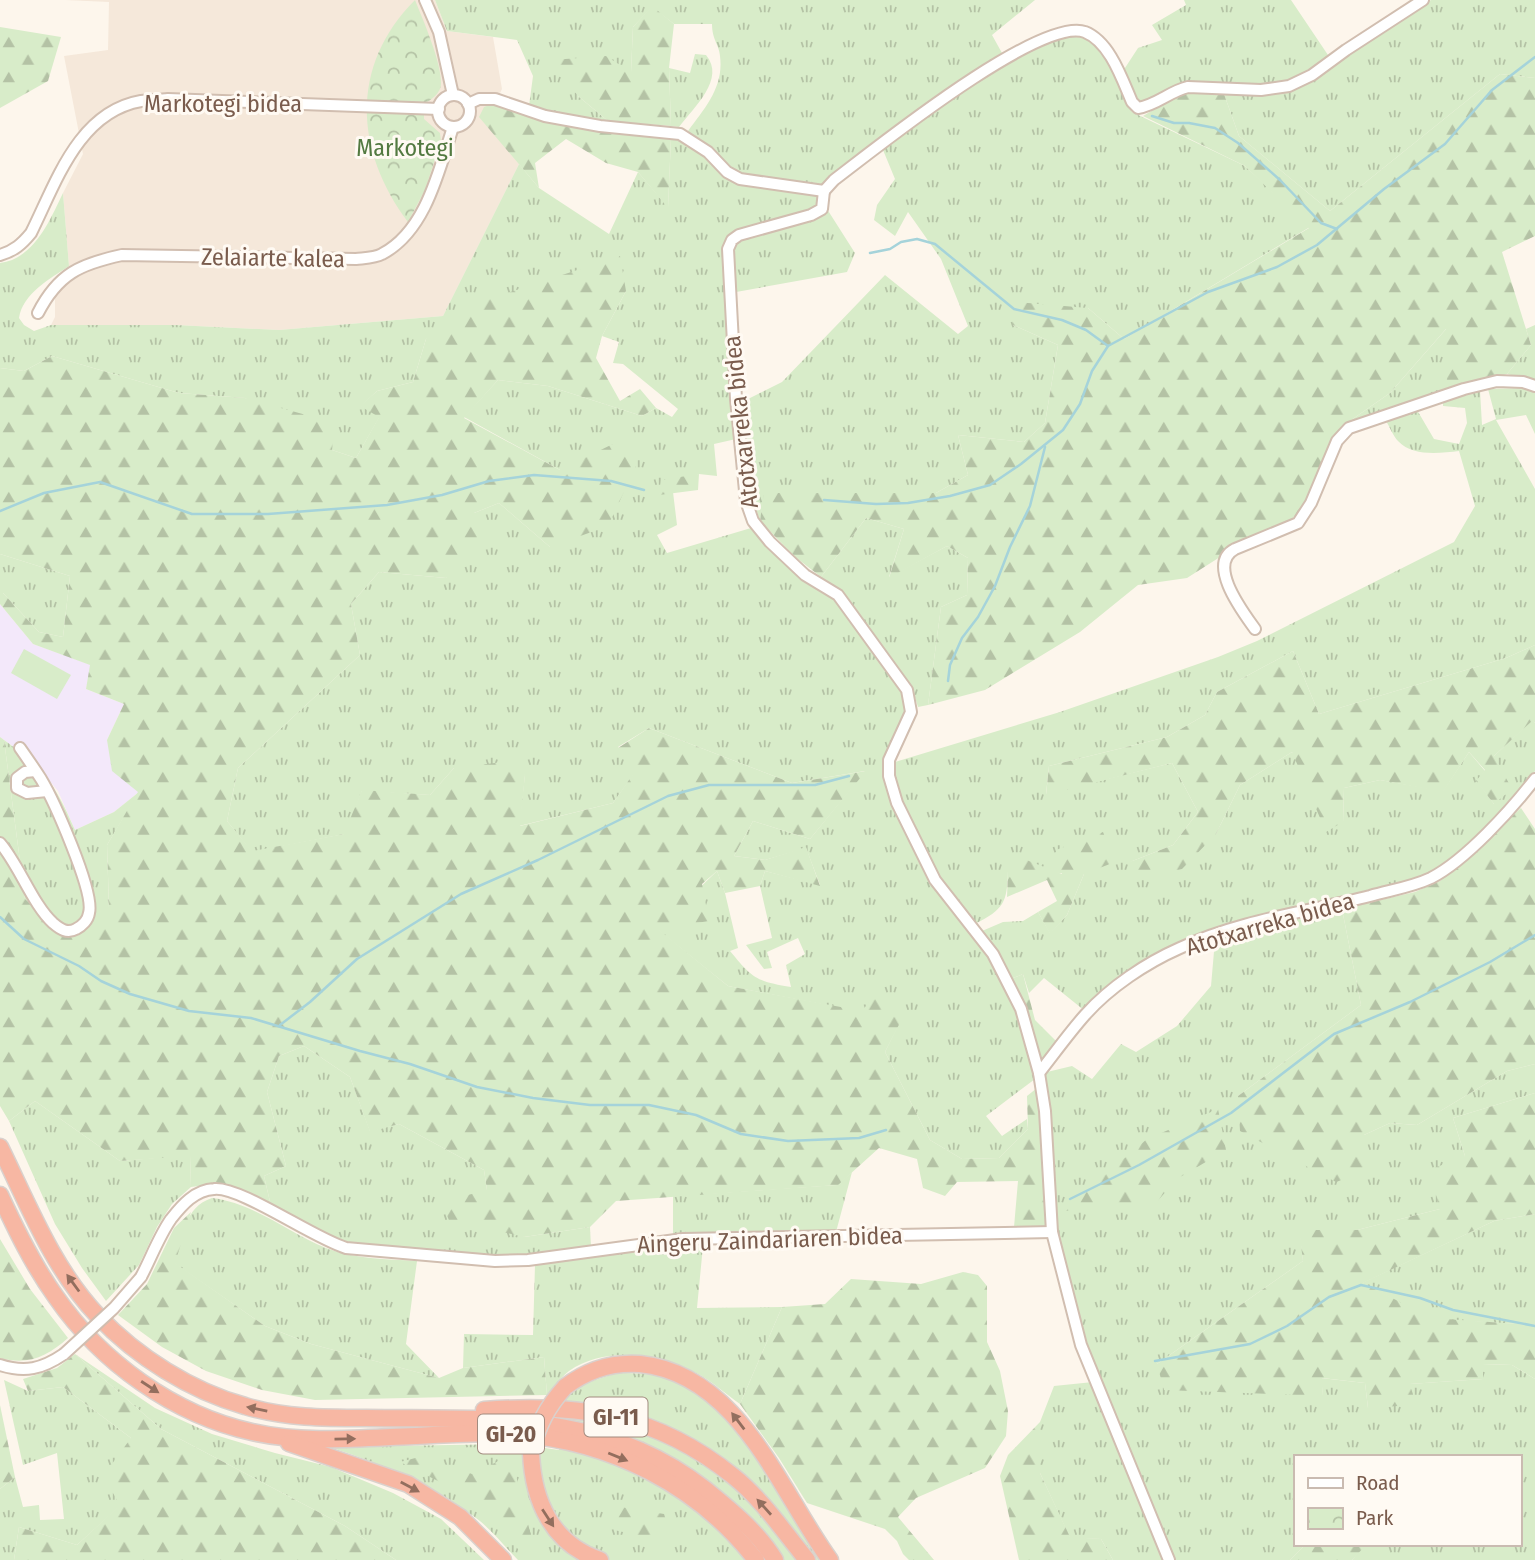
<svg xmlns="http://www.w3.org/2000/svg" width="1535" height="1560" viewBox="0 0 1535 1560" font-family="'Fira Sans Condensed',sans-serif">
<defs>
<pattern id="grass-tufts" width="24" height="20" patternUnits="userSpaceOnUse" patternTransform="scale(1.75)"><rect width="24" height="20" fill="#d8ecc9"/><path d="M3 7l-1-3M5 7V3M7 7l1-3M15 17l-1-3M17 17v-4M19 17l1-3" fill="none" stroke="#b4c2a5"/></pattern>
<pattern id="forest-firs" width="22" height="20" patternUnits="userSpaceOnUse" patternTransform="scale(1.75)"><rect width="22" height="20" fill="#d8ecc9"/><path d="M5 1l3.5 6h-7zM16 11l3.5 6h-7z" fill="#b4c2a5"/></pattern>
<pattern id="park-crowns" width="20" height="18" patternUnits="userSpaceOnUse" patternTransform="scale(1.75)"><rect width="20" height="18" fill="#d8ecc9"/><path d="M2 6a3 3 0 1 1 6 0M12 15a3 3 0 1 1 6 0" fill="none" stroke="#b4c2a5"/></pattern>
</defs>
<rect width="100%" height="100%" fill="#fdf6ec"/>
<path fill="#f5e8da" d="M65 0H435L447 31 493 37 502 89 495 103 480 117 519 164 443 316 279 330 176 325H51L55 317V297L69 266 63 193 83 154 64 56 108 50 109 2Z"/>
<path fill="#f3e8fa" d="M0 604 33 644 91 665 86 689 124 704 107 740 139 792 114 812 75 830 58 791 34 762 0 737Z"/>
<g fill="url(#grass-tufts)">
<path d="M435 0H1035L992 35 1002 53 821 185 741 175 727 166 688 131C705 108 724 87 720 56 719 44 712 40 712 24H674L652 7 633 27 631 72 578 96 608 121 557 113 529 106 533 76 517 40 447 31Z"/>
<path d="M1184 0H1291L1330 58 1304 76 1290 81 1142 103 1134 98 1123 71 1138 48 1162 40 1152 25 1186 5Z"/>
<path d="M1431 0H1535V78L1500 74 1330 211 1239 136 1224 94 1256 95 1286 92 1306 84 1349 51Z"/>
<path d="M1061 34H1079L1095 43 1116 76 1132 112 1245 166 1310 227 1124 339 1088 308 1013 325 1058 345 1045 423 1024 442 958 435 968 475 936 493H765L760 521 751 493 740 403 782 382 885 275 958 334 968 326 941 259 908 212 895 236 874 220 877 205 895 179 883 150 992 68Z"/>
<path d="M695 54 706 55C726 79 694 107 679 127L671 126 669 68 690 73Z"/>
<path d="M671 138 687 142 706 156 736 183 750 186 813 194 820 198 855 253 847 272 725 294 736 439 714 444 717 476 699 474 659 494 673 492 677 525 657 535 667 553 751 528 798 577 834 597 903 689 908 711 888 779 936 885 991 956 1017 1008 1035 1079 986 1116 1002 1136 1027 1119 1028 1129 999 1158 962 1159 930 1140 885 1052 906 1009 863 1012 728 986 657 929 717 871 725 893 738 948 730 951C753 979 756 981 791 987L786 965 805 954 798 938 767 952 772 968 764 969 746 945 772 938 760 886 765 871 820 885 806 848 765 860 734 856 753 821 810 839 865 771 792 783 649 728 618 747 639 767 613 803 519 826 525 775 454 768 430 795 362 791 345 834 252 852 227 821 238 768 360 655 351 604 379 572 446 578 474 513 499 503 550 547 560 470 464 417 498 380 548 386 642 416 656 408 672 417 678 409 623 364 613 363 619 342 602 336 626 291 426 339 413 382 377 391 361 406 380 416 356 458 332 450 245 398 179 393 52 356 24 371 0 368V263C34 259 50 220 63 193L69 266C50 279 23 293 19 318L24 325 34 331 51 325H176L279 330 443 316 519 164 539 188 609 234 638 172 668 207Z"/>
<path d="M1535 325V381L1507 374 1531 345 1526 329Z"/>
<path d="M1447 328V391L1344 425 1390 393Z"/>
<path d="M1521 388 1535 393V434L1526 415 1496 420 1535 489V645L1506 658 1319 714 1293 651 1217 692 1205 715 1167 737 1049 766 1046 794 1172 763 1198 812 1173 845 1130 862 1216 834 1240 785 1292 752 1343 822 1344 788 1380 780 1443 791 1469 752 1485 771 1477 781 1494 804V756L1532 720 1535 723V771L1530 779 1494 822 1459 854 1432 874 1180 945 1085 1011 1044 978 1029 993 1023 974 1011 979 982 931 1003 922 1023 921 1038 912 1050 933 1067 915 1084 874 1008 871C1007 903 1004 909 975 924 941 885 895 814 895 762L1060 712 1218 657 1257 641 1454 542 1475 506 1459 451C1440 453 1413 457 1398 441 1393 436 1390 427 1386 421L1417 410 1434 439 1459 444 1467 423 1465 408 1443 406V400L1480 391 1482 425 1496 419 1488 389Z"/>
<path d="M866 518 904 529 889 577 947 546 968 558 967 595 941 607 928 705 918 707 911 685 841 594 821 577Z"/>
<path d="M0 554 70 576 63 637 39 632 3 593H0Z"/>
<path d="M4 740C45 770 55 784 75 830L114 812 139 792 107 845 109 908 60 931 25 899Z"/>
<path d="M1342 909 1361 1005 1238 1096 1364 1135 1390 1123 1417 1125 1507 1071 1535 1064V1093L1453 1118 1465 1156 1440 1209 1357 1230H1300L1303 1261 1157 1364 1323 1395 1321 1378 1365 1383 1368 1408 1409 1384 1483 1379V1364L1512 1365 1535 1379V1560H1352L1365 1544H1519V1457H1295V1544H1306L1290 1560H1175L1114 1419 1078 1323 1055 1230 1043 1084 1047 1072 1072 1066 1092 1079 1121 1044 1136 1052 1177 1026 1211 986 1215 940 1275 922Z"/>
<path d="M304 1046 350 1077 370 1131 399 1124 484 1170 487 1190 524 1237 590 1227 591 1247 506 1259 353 1246 326 1236 271 1206 264 1176 286 1166 267 1092 279 1056Z"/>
<path d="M35 1101 120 1161 190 1155 191 1187 172 1204 157 1227 139 1265 106 1301 82 1268 55 1224 9 1121Z"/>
<path d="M852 1172 836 1232 673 1236V1196L837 1185Z"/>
<path d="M212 1198C254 1203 287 1232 326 1248 355 1259 386 1259 417 1261L406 1344 439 1378 311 1344 265 1326 174 1263C183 1237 184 1207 212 1198Z"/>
<path d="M1535 1214V1325L1431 1319 1362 1283 1494 1221Z"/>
<path d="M703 1246 697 1308 782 1307 740 1404C727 1395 714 1383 700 1375 664 1354 606 1345 569 1371 561 1377 554 1387 547 1395L544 1357 463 1368 464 1334 533 1335 535 1265 644 1249Z"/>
<path d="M75 1354 155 1408 212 1434 275 1453 331 1467 393 1493 441 1519 484 1560H396L345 1526 161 1429Z"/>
<path d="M617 1373C637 1373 658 1373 676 1382 744 1414 782 1498 820 1560H518C504 1546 491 1529 476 1518 431 1483 383 1465 330 1447L517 1444 559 1450 566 1397 586 1383Z"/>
<path d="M4 1380 28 1391 63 1387 131 1438 121 1505 77 1545 19 1527 14 1560H0V1489L15 1477 23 1507 39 1505 40 1520 64 1519 57 1453 23 1465Z"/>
<path d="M1093 1382 1164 1560H1113L1101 1539 1070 1538 1040 1473V1422L1054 1386Z"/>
</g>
<g fill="url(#forest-firs)">
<path d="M652 6 674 24 669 68 671 126 608 121 578 96 552 60 606 56 631 72 633 27Z"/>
<path d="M0 27 61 37 48 81 0 108Z"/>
<path d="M1500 74 1535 78V236L1502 252 1531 345 1507 374 1447 391 1446 329 1390 393 1344 425 1334 435 1302 508 1285 526 1227 548 1220 557 1187 578 1138 585 1080 632 985 690 928 705 941 607 967 595 968 558 947 546 889 578 904 529 866 518 821 577 794 556 760 521 764 493H936L968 475 958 435 1024 442 1045 423 1058 345 1013 325 1016 302 1088 308 1124 339 1309 228 1245 166 1143 116 1183 92 1224 94 1239 136 1330 211Z"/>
<path d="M495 103C557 122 606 133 671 138L668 208 638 172 606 163 566 139 535 163 539 188 479 117 484 107Z"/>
<path d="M620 256 626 291 602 336 596 358 620 401 640 389 656 408 642 416 548 386 498 380 464 418 560 470 623 439 637 464 608 526 550 547 499 503 474 513 486 537 446 578 379 572 351 604 360 655 238 768 227 821 252 851 344 834 362 790 430 795 454 768 511 761 525 775 520 826 613 803 638 767 618 748 649 728 792 783 866 771 810 839 753 821 734 856 765 860 806 847 820 886 765 871 760 886 725 893 717 871 702 884 709 921 658 929 728 986 862 1011 872 998 907 1009 885 1052 930 1140 962 1159 999 1158 1028 1129 1027 1096 1037 1088 1047 1227H1014L1018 1181 957 1182 945 1196 923 1188 917 1159 879 1148 838 1185 616 1201 590 1227 524 1237 449 1220 441 1202 487 1190 484 1170 399 1124 370 1132 350 1077 304 1046 279 1056 267 1092 286 1166 264 1176 271 1206 221 1183 191 1187 190 1156 120 1161 35 1101 9 1121 0 1106V737L4 740 25 899 61 931 109 907 107 845 138 792 112 771 107 740 124 704 86 689 90 665 33 644 0 604V593H3L39 632 63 637 70 576 0 554V368L24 371 52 356 179 393 245 398 335 423 332 450 356 458 379 417 360 406 377 391 413 382 426 339 461 308Z"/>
<path d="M699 474 698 490 659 495 661 480Z"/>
<path d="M1535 645V723L1532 721 1494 756 1512 789 1494 804 1476 781 1485 770 1469 752 1443 792 1380 780 1344 788 1343 822 1326 832 1292 752 1240 785 1216 834 1182 869 1138 881 1130 862 1173 845 1198 812 1172 763 1046 795 1049 766 1167 737 1205 715 1217 692 1293 651 1319 714 1506 658Z"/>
<path d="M1521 808 1535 829V1064L1507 1071 1417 1125 1390 1123 1364 1135 1375 1168 1336 1182 1240 1131 1238 1096 1361 1005 1342 909 1415 892 1440 881Z"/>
<path d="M1103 832 1115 862 1084 874 1067 915 1050 934 1038 912 1057 901 1047 880 1007 897 1008 871 1024 859 1062 874 1056 850Z"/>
<path d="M1023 974 1035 1020 1059 1044 1040 1067 1011 979Z"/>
<path d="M1535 1093V1214L1494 1221 1363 1283 1431 1318 1535 1325V1379L1512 1365 1483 1364V1379L1410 1384 1413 1405 1368 1408 1365 1383 1322 1378 1323 1396 1164 1390 1157 1364 1303 1261 1299 1230H1357L1440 1209 1429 1170 1465 1156 1453 1118Z"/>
<path d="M1218 1109 1226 1150 1177 1179 1154 1205 1062 1211 1147 1139Z"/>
<path d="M191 1212 175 1263 265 1326 311 1344 439 1378 463 1368 544 1357 547 1395 315 1400 262 1390 206 1371 162 1347 118 1315 147 1284 174 1228Z"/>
<path d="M0 1239 30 1289 68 1338C48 1356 28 1366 0 1358Z"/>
<path d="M963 1272 978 1275 987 1286V1342L1000 1371 1008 1411 1006 1436 985 1468 916 1498 898 1517 934 1560H909L903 1554 897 1541 885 1529 807 1503 779 1458 740 1404 782 1307 825 1304 851 1279 921 1284Z"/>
<path d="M75 1354 161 1429 345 1526 396 1560H14L19 1527 77 1545 120 1505 103 1476 131 1438 63 1387 28 1391 23 1379 57 1368Z"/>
<path d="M0 1405 15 1477 0 1489Z"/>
<path d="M1040 1422V1473L1070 1537 1101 1539 1113 1560H1019L1000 1476 1008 1455Z"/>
<path d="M511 1455 532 1540 524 1555 462 1493 400 1462 423 1456 472 1474Z"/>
<path d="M609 1505 664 1514 673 1543 614 1530Z"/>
<path d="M1306 1544H1365L1366 1545 1352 1560H1290Z"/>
</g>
<path fill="url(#park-crowns)" d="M415 0C423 20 442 63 441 84 441 93 431 100 424 104V119L440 133 441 141 425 190 408 222C355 151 349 66 415 0Z"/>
<path fill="#d8ecc9" d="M24 649 71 675 57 699 11 673Z"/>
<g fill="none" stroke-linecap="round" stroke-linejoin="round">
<g stroke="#a5d3da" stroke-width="2.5">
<path d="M1152 116 1174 123H1189L1215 128 1238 143 1280 180 1321 223 1337 229"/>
<path d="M870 253 890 249 901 242 917 239 935 244 1014 309 1062 320 1086 330 1108 346"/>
<path d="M824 500 876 504 908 503 950 496 990 485 1021 464 1063 430 1080 404 1092 371 1108 346 1208 292 1277 267 1317 245 1384 189 1445 144 1492 90 1535 57"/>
<path d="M0 511 44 493 100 482 192 514H268L387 505 442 495 489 481 534 475 611 481 644 490"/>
<path d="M948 681 950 665 962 638 978 617 995 586 1010 547 1030 506 1045 447"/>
<path d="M0 917 24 939 79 966 101 981 130 994 189 1011 251 1018 360 1051 410 1064 477 1087 533 1098 590 1105H649L696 1115 741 1134 788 1141 859 1138 886 1130"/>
<path d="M280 1025 310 1002 357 959 461 894 538 860 668 796 709 785H815L849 776"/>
<path d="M1070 1199 1139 1165 1231 1113 1334 1034 1410 1002 1490 962 1535 935"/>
<path d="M1155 1361 1250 1344 1287 1326 1329 1297 1361 1285 1420 1298 1453 1310 1535 1326"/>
</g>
<defs>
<g id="minor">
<path d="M425 0 439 32 453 95"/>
<circle cx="454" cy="111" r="16"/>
<path d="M468 104 479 99H495L545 116 600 126 680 134 708 152 727 172 740 179 824 191"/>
<path d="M824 191 822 209 811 215 739 235 732 240 728 249 736 399 746 501 753 521 770 542 805 575 838 595 907 690 911 712 889 760V776L897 803 935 880 993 954 1021 1009 1039 1073 1045 1111 1052 1232 1081 1345 1169 1560"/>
<path d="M824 191 834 180C875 149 1040 16 1085 32 1110 42 1122 79 1132 102L1138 108C1157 105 1170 91 1188 87L1261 90 1289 86 1312 75 1346 50 1423 0"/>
<path d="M0 255C14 251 22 244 31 233 56 183 78 112 141 101 150 100 160 100 168 99L439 109"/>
<path d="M38 313C58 274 80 264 122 255L356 259C364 258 375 258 382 254 426 231 439 170 453 127"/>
<path d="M1255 629C1243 612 1206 564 1235 549L1298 523 1311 503 1337 441 1349 428 1464 389 1497 381 1523 382 1535 386"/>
<path d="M35 771 25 772 17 778V788L27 793 47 791"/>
<path d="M0 843C19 865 33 905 53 923 60 929 67 934 76 929 82 926 88 920 89 913 95 892 53 799 41 779 34 768 27 758 20 748"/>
<path d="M1039 1073C1054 1054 1069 1033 1085 1015 1110 987 1146 963 1180 948 1240 920 1307 912 1370 896 1391 890 1412 887 1431 878 1466 860 1511 810 1535 779"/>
<path d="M141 1277C151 1258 159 1236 171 1219 182 1205 195 1190 214 1189 240 1186 313 1238 346 1248L495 1261 528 1260 683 1239 1052 1232"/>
<path d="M0 1365C25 1373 42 1369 64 1354"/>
</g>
<g id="highway">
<path d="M0 1147C28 1204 53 1269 98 1316 137 1357 191 1391 245 1406 284 1418 325 1418 366 1418 487 1420 603 1409 705 1489 731 1510 758 1532 775 1560"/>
<path d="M0 1195C16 1230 33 1265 56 1297 101 1362 174 1415 252 1432 305 1444 362 1438 415 1436 449 1434 482 1432 516 1434 610 1441 698 1485 756 1560"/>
<path d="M565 1387C587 1370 612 1362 640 1364 739 1374 779 1490 830 1560"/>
<path d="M484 1410C580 1403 656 1414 733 1476 762 1499 784 1532 807 1560"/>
<path d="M289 1443 408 1484 460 1517 503 1560"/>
<path d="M531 1453C533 1501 552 1544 600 1560"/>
</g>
</defs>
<use href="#minor" stroke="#d1beb0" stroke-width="14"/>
<use href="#highway" stroke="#dad1cd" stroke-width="19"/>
<use href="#minor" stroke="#fff" stroke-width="10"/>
<use href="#highway" stroke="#f7b7a3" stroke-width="16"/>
<defs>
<path id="minor-bridge" d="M64 1354 114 1308 141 1277"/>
<path id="highway-bridge" d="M531 1453C537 1426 547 1407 565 1387"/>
</defs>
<use href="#minor-bridge" stroke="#d1beb0" stroke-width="14" stroke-linecap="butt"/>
<use href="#highway-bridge" stroke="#dad1cd" stroke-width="19" stroke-linecap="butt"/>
<use href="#minor-bridge" stroke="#fff" stroke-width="10"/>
<use href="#highway-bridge" stroke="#f7b7a3" stroke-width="16"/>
</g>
<defs><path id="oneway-solid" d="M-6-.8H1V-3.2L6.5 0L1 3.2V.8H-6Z" transform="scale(1.75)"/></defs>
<g fill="#936e5e">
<use href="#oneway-solid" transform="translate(73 1283) rotate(-126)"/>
<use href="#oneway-solid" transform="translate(150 1387) rotate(33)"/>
<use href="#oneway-solid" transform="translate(257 1409) rotate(-168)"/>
<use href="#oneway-solid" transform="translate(738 1421) rotate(-127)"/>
<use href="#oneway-solid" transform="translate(345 1439) rotate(-1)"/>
<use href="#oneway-solid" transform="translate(618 1457) rotate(22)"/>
<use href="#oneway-solid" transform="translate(410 1487) rotate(28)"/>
<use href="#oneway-solid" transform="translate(764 1507) rotate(-132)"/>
<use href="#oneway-solid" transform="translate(548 1518) rotate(57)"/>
</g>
<g text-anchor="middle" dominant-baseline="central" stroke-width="6" stroke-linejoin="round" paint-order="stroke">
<g fill="#fffaf3" stroke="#a28b7f" stroke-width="2">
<rect x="584.5" y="1397.5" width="63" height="39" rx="5"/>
<rect x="478" y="1414.5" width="66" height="39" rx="5"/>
</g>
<g font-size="23" font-weight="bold" fill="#7a5c4d">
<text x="616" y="1417">GI-11</text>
<text x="511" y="1434">GI-20</text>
</g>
<g font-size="24" fill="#7a5c4d" stroke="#fffaf3">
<text x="223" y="104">Markotegi bidea</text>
<text transform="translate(273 258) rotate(1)">Zelaiarte kalea</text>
<text transform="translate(741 422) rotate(-96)">Atotxarreka bidea</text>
<text transform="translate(1270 924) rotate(-16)">Atotxarreka bidea</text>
<text transform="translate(770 1240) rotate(-2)">Aingeru Zaindariaren bidea</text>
</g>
<g font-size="24" fill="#537a41" stroke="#fffaf3">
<text x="405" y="148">Markotegi</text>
</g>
</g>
<rect x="1294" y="1455" width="228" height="91" fill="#fffaf3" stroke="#cabbb1" stroke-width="2"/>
<rect x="1308" y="1478" width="35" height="10" fill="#ffffff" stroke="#cabbb1" stroke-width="2"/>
<text x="1356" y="1490" font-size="21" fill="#7a5c4d">Road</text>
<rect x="1308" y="1508" width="35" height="21" fill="url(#park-crowns)" stroke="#cabbb1" stroke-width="2"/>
<text x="1356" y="1525" font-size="21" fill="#7a5c4d">Park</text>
</svg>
